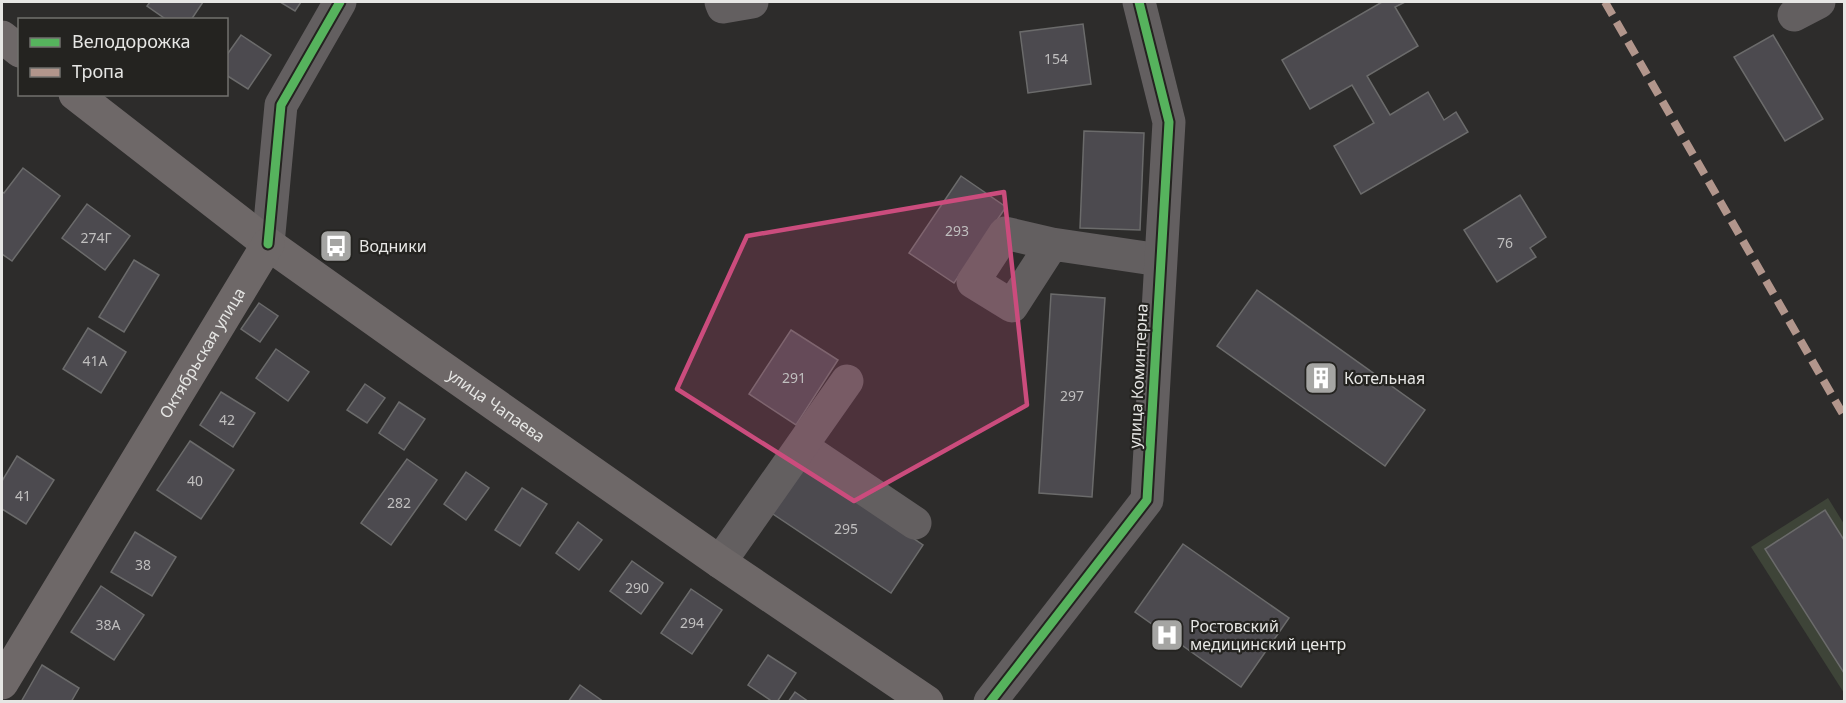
<svg xmlns="http://www.w3.org/2000/svg" width="1846" height="703" viewBox="0 0 1846 703" font-family="'Noto Sans',sans-serif">
<rect width="100%" height="100%" fill="#2d2c2b"/>
<path fill="#3e4438" d="M1828 498 1844 524V693L1751 547Z"/>
<g fill="#4c4a4f" stroke="#6b6b6b" stroke-width="1.5">
<path d="M150 2H203L191 20H167L147 6Z"/>
<path d="M280 2H301L295 11Z"/>
<path d="M1382 2H1405L1395 7 1418 46 1367 76 1390 115 1428 92 1444 120 1456 112 1468 132 1361 194 1334 146 1374 123 1352 85 1310 109 1282 60Z"/>
<path d="M1083 24 1091 84 1028 93 1020 32Z"/>
<path d="M241 35 271 55 248 89 226 75V56Z"/>
<path d="M1773 35 1823 119 1785 141 1734 57Z"/>
<path d="M1084 131 1144 133 1140 230 1080 228Z"/>
<path d="M23 168 60 196 12 261 2 254V192L4 193Z"/>
<path d="M961 176 1006 207 954 283 909 253Z"/>
<path d="M1520 195 1546 237 1530 248 1536 257 1497 282 1464 230Z"/>
<path d="M87 204 130 236 105 270 62 238Z"/>
<path d="M134 260 159 275 124 332 99 317Z"/>
<path d="M1257 290 1425 410 1385 466 1217 346Z"/>
<path d="M1051 294 1105 298 1092 497 1039 493Z"/>
<path d="M259 303 278 316 260 342 241 329Z"/>
<path d="M88 328 126 352 101 393 63 369Z"/>
<path d="M791 330 838 360 796 425 749 394Z"/>
<path d="M276 349 309 372 288 401 256 378Z"/>
<path d="M365 384 385 398 367 423 347 410Z"/>
<path d="M221 392 255 413 233 447 200 425Z"/>
<path d="M399 402 425 419 404 450 379 433Z"/>
<path d="M190 441 234 470 201 519 157 490Z"/>
<path d="M17 456 54 480 26 524 2 509V481Z"/>
<path d="M407 459 437 480 391 545 361 523Z"/>
<path d="M803 463 923 545 891 593 770 512Z"/>
<path d="M466 472 489 488 466 520 444 504Z"/>
<path d="M522 488 547 504 520 546 495 530Z"/>
<path d="M1825 510 1844 540V673L1765 549Z"/>
<path d="M578 522 602 540 579 570 556 553Z"/>
<path d="M135 532 176 557 152 596 111 572Z"/>
<path d="M1183 544 1289 618 1241 687 1135 612Z"/>
<path d="M632 561 663 583 641 614 610 591Z"/>
<path d="M101 586 144 615 114 660 71 632Z"/>
<path d="M691 589 722 610 692 654 661 633Z"/>
<path d="M768 655 796 673 777 702H773L748 685Z"/>
<path d="M42 665 79 688 71 702H21Z"/>
<path d="M580 685 604 702H568Z"/>
<path d="M795 692 809 702H788Z"/>
</g>
<g fill="none" stroke-linecap="round" stroke-linejoin="round">
<g stroke="#635f60" stroke-width="33">
<path d="M721 2 723 7 752 2"/>
<path d="M1794 15 1819 2"/>
<path d="M268 244 281 105 340 2"/>
<path d="M1052 244 1012 306 973 282 1005 233 1052 244 1160 260"/>
<path d="M802 447 915 523"/>
<path d="M720 562 847 381"/>
<path d="M990 702 1147 500 1169 122 1139 2"/>
</g>
<g stroke="#6e6868" stroke-width="33">
<path d="M2 37 20 51"/>
<path id="s1" d="M75 94 268 244 420 352 720 562 927 702"/>
<path id="s2" d="M2 683 268 244"/>
</g>
<path stroke="#b2968c" stroke-width="8" stroke-dasharray="15 8" stroke-linecap="butt" d="M1605 2 1844 416"/>
<defs>
<g id="cycleway">
<path d="M268 244 281 105 340 2"/>
<path d="M990 702 1147 500 1169 122 1139 2"/>
</g>
</defs>
<use href="#cycleway" stroke="#242320" stroke-width="13"/>
<use href="#cycleway" stroke="#56b35d" stroke-width="9"/>
</g>
<path fill="#cb4c7d" fill-opacity="0.2" stroke="#cb4c7d" stroke-width="4.5" stroke-linejoin="round" d="M1004 192 1027 405 854 501 677 389 747 236Z"/>
<defs>
<symbol id="bus-square" viewBox="-11 -11 22 22"><rect x="-9" y="-9" width="18" height="18" rx="4" fill="#a5a5a3" stroke="#242320"/><path d="M-5-6H5V4H4V6H2V4H-2V6H-4V4H-5ZM-3.5-4V0h7V-4ZM-3.5 1.2v1.5H-2V1.2ZM2 1.2v1.5H3.5V1.2Z" fill="#fff"/></symbol>
<symbol id="building-square" viewBox="-11 -11 22 22"><rect x="-9" y="-9" width="18" height="18" rx="4" fill="#a5a5a3" stroke="#242320"/><path d="M-4-6H4V6H1V3H-1V6H-4ZM-2.5-4.3h1.7v1.8h-1.7ZM.8-4.3h1.7v1.8H.8ZM-2.5-1h1.7V.8h-1.7ZM.8-1h1.7V.8H.8Z" fill="#fff"/></symbol>
<symbol id="hospital-square" viewBox="-11 -11 22 22"><rect x="-9" y="-9" width="18" height="18" rx="4" fill="#a5a5a3" stroke="#242320"/><path d="M-5-5h3v3.5h4V-5h3V5h-3V1.5h-4V5h-3Z" fill="#fff"/></symbol>
</defs>
<g fill-rule="evenodd">
<use href="#bus-square" x="317" y="227" width="38" height="38"/>
<use href="#building-square" x="1302" y="359" width="38" height="38"/>
<use href="#hospital-square" x="1148" y="616" width="38" height="38"/>
</g>
<g text-anchor="middle" dominant-baseline="central" stroke-width="4.5" stroke-linejoin="round" paint-order="stroke">
<g font-size="14" fill="#c0bfbf">
<text x="1056" y="58">154</text>
<text x="957" y="230">293</text>
<text x="96" y="237">274Г</text>
<text x="1505" y="242">76</text>
<text x="95" y="360">41А</text>
<text x="794" y="377">291</text>
<text x="1072" y="395">297</text>
<text x="227" y="419">42</text>
<text x="195" y="480">40</text>
<text x="23" y="495">41</text>
<text x="399" y="502">282</text>
<text x="846" y="528">295</text>
<text x="143" y="564">38</text>
<text x="637" y="587">290</text>
<text x="692" y="622">294</text>
<text x="108" y="624">38А</text>
</g>
<g font-size="16" fill="#e6e6e4" stroke="#242320" text-anchor="start">
<text x="359" y="246">Водники</text>
<text x="1344" y="378">Котельная</text>
<text x="1190" y="626">Ростовский<tspan x="1190" dy="18">медицинский центр</tspan></text>
</g>
<g font-size="16" fill="#e6e6e4" stroke="#242320">
<text stroke="none"><textPath href="#s2" startOffset="386">Октябрьская улица</textPath></text>
<text transform="translate(1138 376) rotate(-87)">улица Коминтерна</text>
<text stroke="none"><textPath href="#s1" startOffset="524">улица Чапаева</textPath></text>
</g>
</g>
<rect width="1846" height="703" fill="none" stroke="#e6e6e4" stroke-width="6"/>
<rect x="18" y="18" width="210" height="78" fill="#242320" stroke="#72716e" stroke-width="1.5"/>
<rect x="30" y="38" width="30" height="9" fill="#56b35d" stroke="#72716e" stroke-width="1.5"/>
<text x="72" y="48" font-size="18" fill="#e6e6e4">Велодорожка</text>
<rect x="30" y="68" width="30" height="9" fill="#b2968c" stroke="#72716e" stroke-width="1.5"/>
<text x="72" y="78" font-size="18" fill="#e6e6e4">Тропа</text>
</svg>
